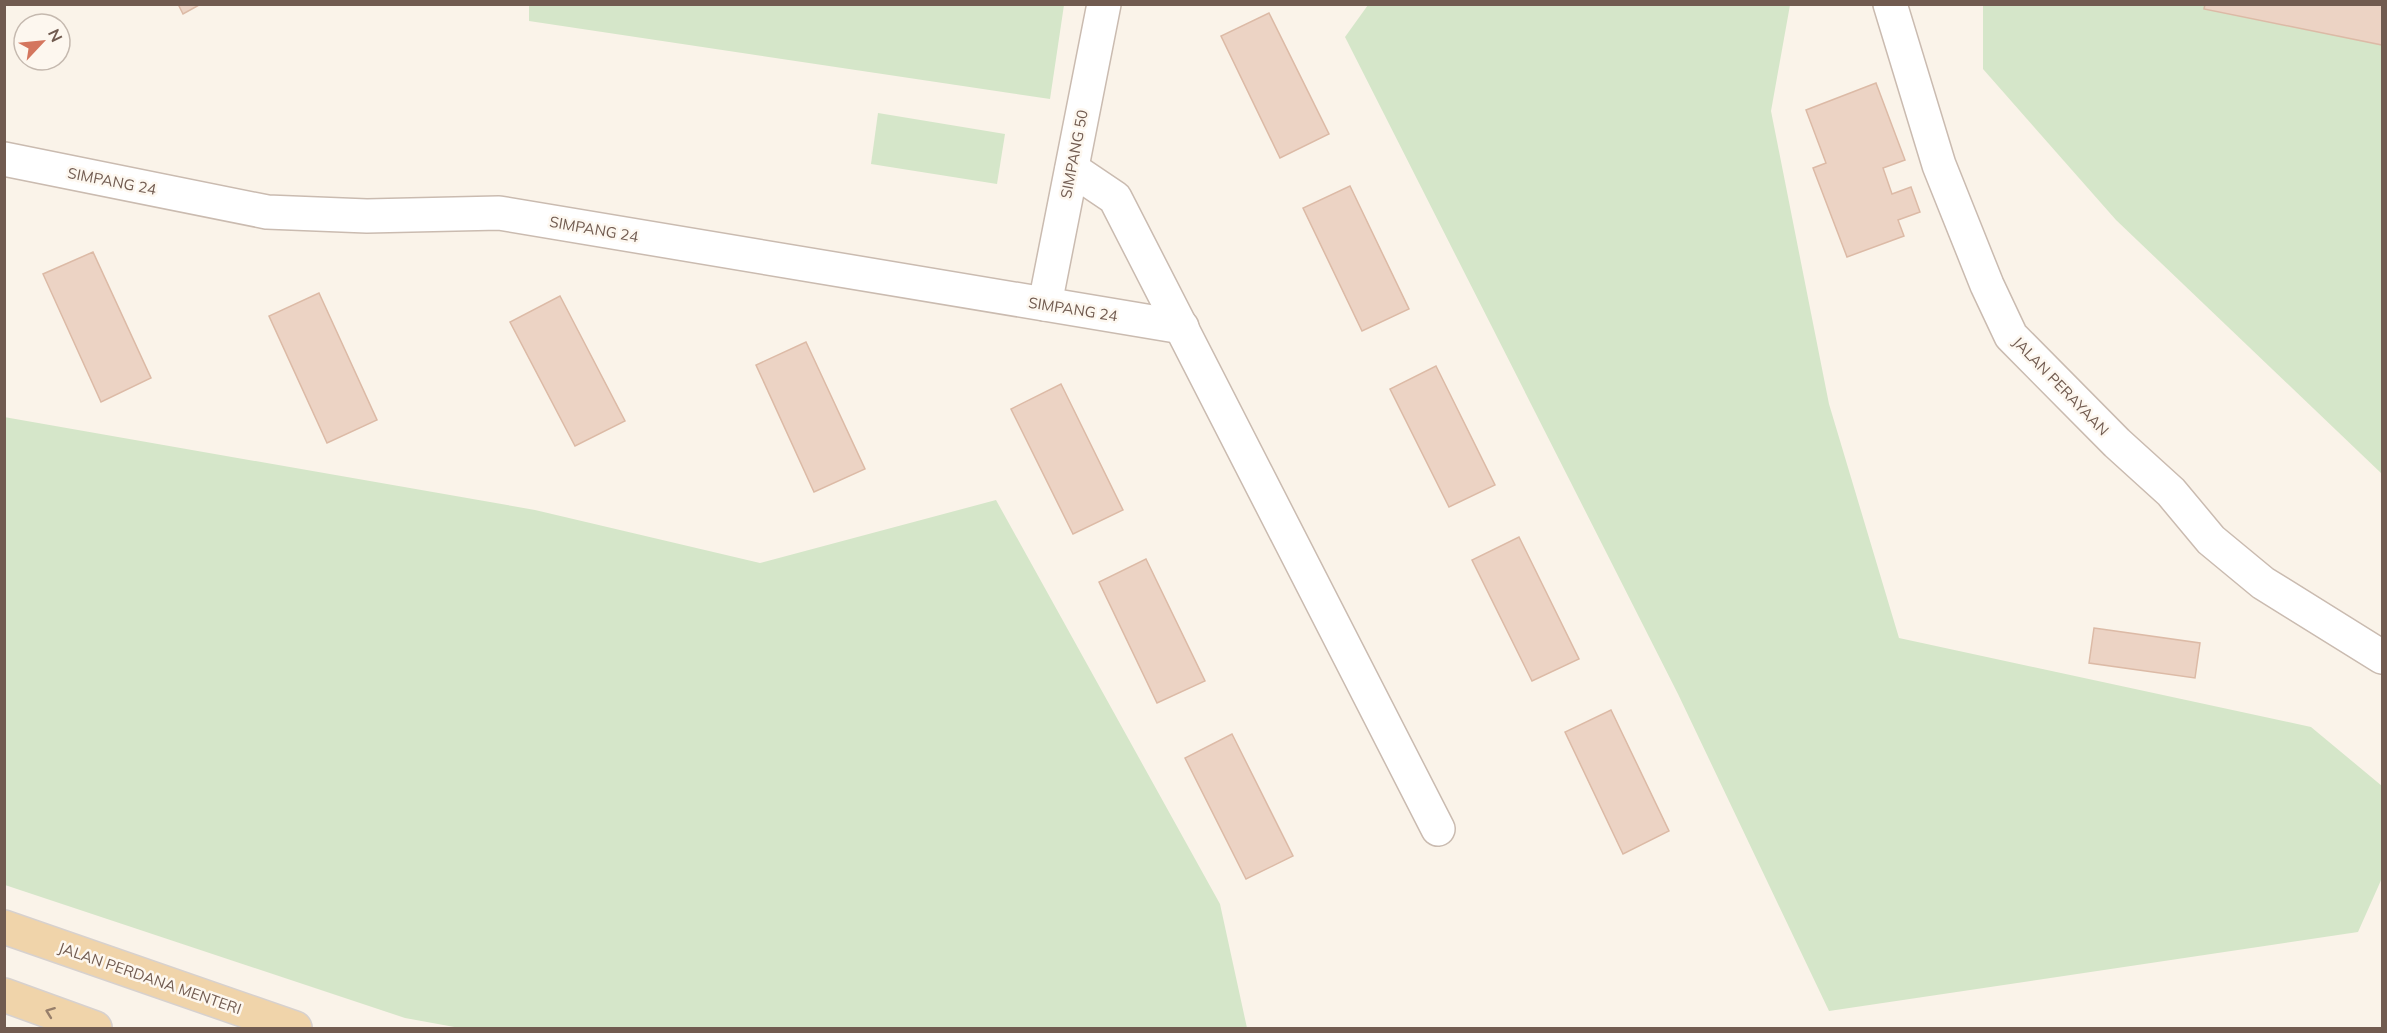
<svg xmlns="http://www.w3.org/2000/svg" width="2387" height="1033" viewBox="0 0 2387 1033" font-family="Mulish,sans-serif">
<rect width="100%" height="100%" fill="#faf3e9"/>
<g fill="#d5e6c9">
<path d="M529 5V4L1064 5 1050 99 529 21Z"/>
<path d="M1368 5H1790L1771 111 1829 404 1899 638 2311 727 2382 786V878L2358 932 1829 1011 1678 694 1345 37Z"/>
<path d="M1983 5H2382V474L2116 220 1983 69Z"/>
<path d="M878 113 1005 134 997 184 871 164Z"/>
<path d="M4 417 535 510 760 563 996 500 1220 904 1247 1028H460L405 1018 5 885Z"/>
</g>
<g fill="#ecd3c4" stroke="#dcbaa6" stroke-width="1.5">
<path d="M178 4H201L183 14Z"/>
<path d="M2205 4H2382V45L2204 9Z"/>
<path d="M1269 13 1329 134 1280 158 1221 36Z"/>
<path d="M1876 83 1905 160 1883 168 1892 194 1911 187 1920 212 1898 220 1904 236 1847 257 1813 168 1826 163 1806 110Z"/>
<path d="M1350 186 1409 309 1362 331 1303 208Z"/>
<path d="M93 252 151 378 101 402 43 274Z"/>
<path d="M319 293 377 420 327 443 269 316Z"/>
<path d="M560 296 625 421 575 446 510 322Z"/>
<path d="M806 342 865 469 814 492 756 365Z"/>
<path d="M1436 366 1495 485 1449 507 1390 389Z"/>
<path d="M1061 384 1123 510 1073 534 1011 409Z"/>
<path d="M1519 537 1579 659 1532 681 1472 560Z"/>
<path d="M1146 559 1205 681 1157 703 1099 582Z"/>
<path d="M2094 628 2200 643 2195 678 2089 663Z"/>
<path d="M1611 710 1669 831 1623 854 1565 732Z"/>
<path d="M1232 734 1293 856 1246 879 1185 758Z"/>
</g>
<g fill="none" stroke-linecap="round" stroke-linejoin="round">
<defs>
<g id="minor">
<path d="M1890 4 1939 165 1987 285 2011 336 2117 443 2171 492 2211 540 2263 583 2382 657"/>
<path d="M4 159 267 212 367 216 499 213 1182 327"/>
<path d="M1072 169 1115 198 1438 829"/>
<path d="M1045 304 1104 4"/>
</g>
<g id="major">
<path d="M4 927 295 1028"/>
<path d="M4 995 95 1028"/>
</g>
</defs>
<use href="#minor" stroke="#cabbb0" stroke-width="36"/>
<use href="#major" stroke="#d7d1ce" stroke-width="36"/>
<use href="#minor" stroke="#fff" stroke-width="33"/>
<use href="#major" stroke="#f0d4aa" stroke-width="33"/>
</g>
<defs><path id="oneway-chevron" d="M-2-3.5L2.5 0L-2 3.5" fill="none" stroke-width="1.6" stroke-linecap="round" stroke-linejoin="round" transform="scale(1.5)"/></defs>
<use stroke="#977f6b" href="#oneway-chevron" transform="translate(50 1012) rotate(-159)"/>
<g text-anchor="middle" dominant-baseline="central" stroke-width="5" stroke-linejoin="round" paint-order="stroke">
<g font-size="15" fill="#715b50" stroke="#fdf7ef">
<text transform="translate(1074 154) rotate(-79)">SIMPANG 50</text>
<text transform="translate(112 181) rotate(11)">SIMPANG 24</text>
<text transform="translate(594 229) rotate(10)">SIMPANG 24</text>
<text transform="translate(1073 309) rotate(9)">SIMPANG 24</text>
<text transform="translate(2061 386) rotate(46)">JALAN PERAYAAN</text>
<text transform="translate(150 978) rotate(19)">JALAN PERDANA MENTERI</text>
</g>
</g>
<rect width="2387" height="1033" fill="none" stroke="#715b50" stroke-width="12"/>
<g transform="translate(42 42) rotate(64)"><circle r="28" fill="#fdf7ef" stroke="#c5b9af" stroke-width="1.5"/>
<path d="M0-4.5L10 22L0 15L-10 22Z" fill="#d4765e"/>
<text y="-9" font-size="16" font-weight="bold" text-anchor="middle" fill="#715b50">N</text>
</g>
</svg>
